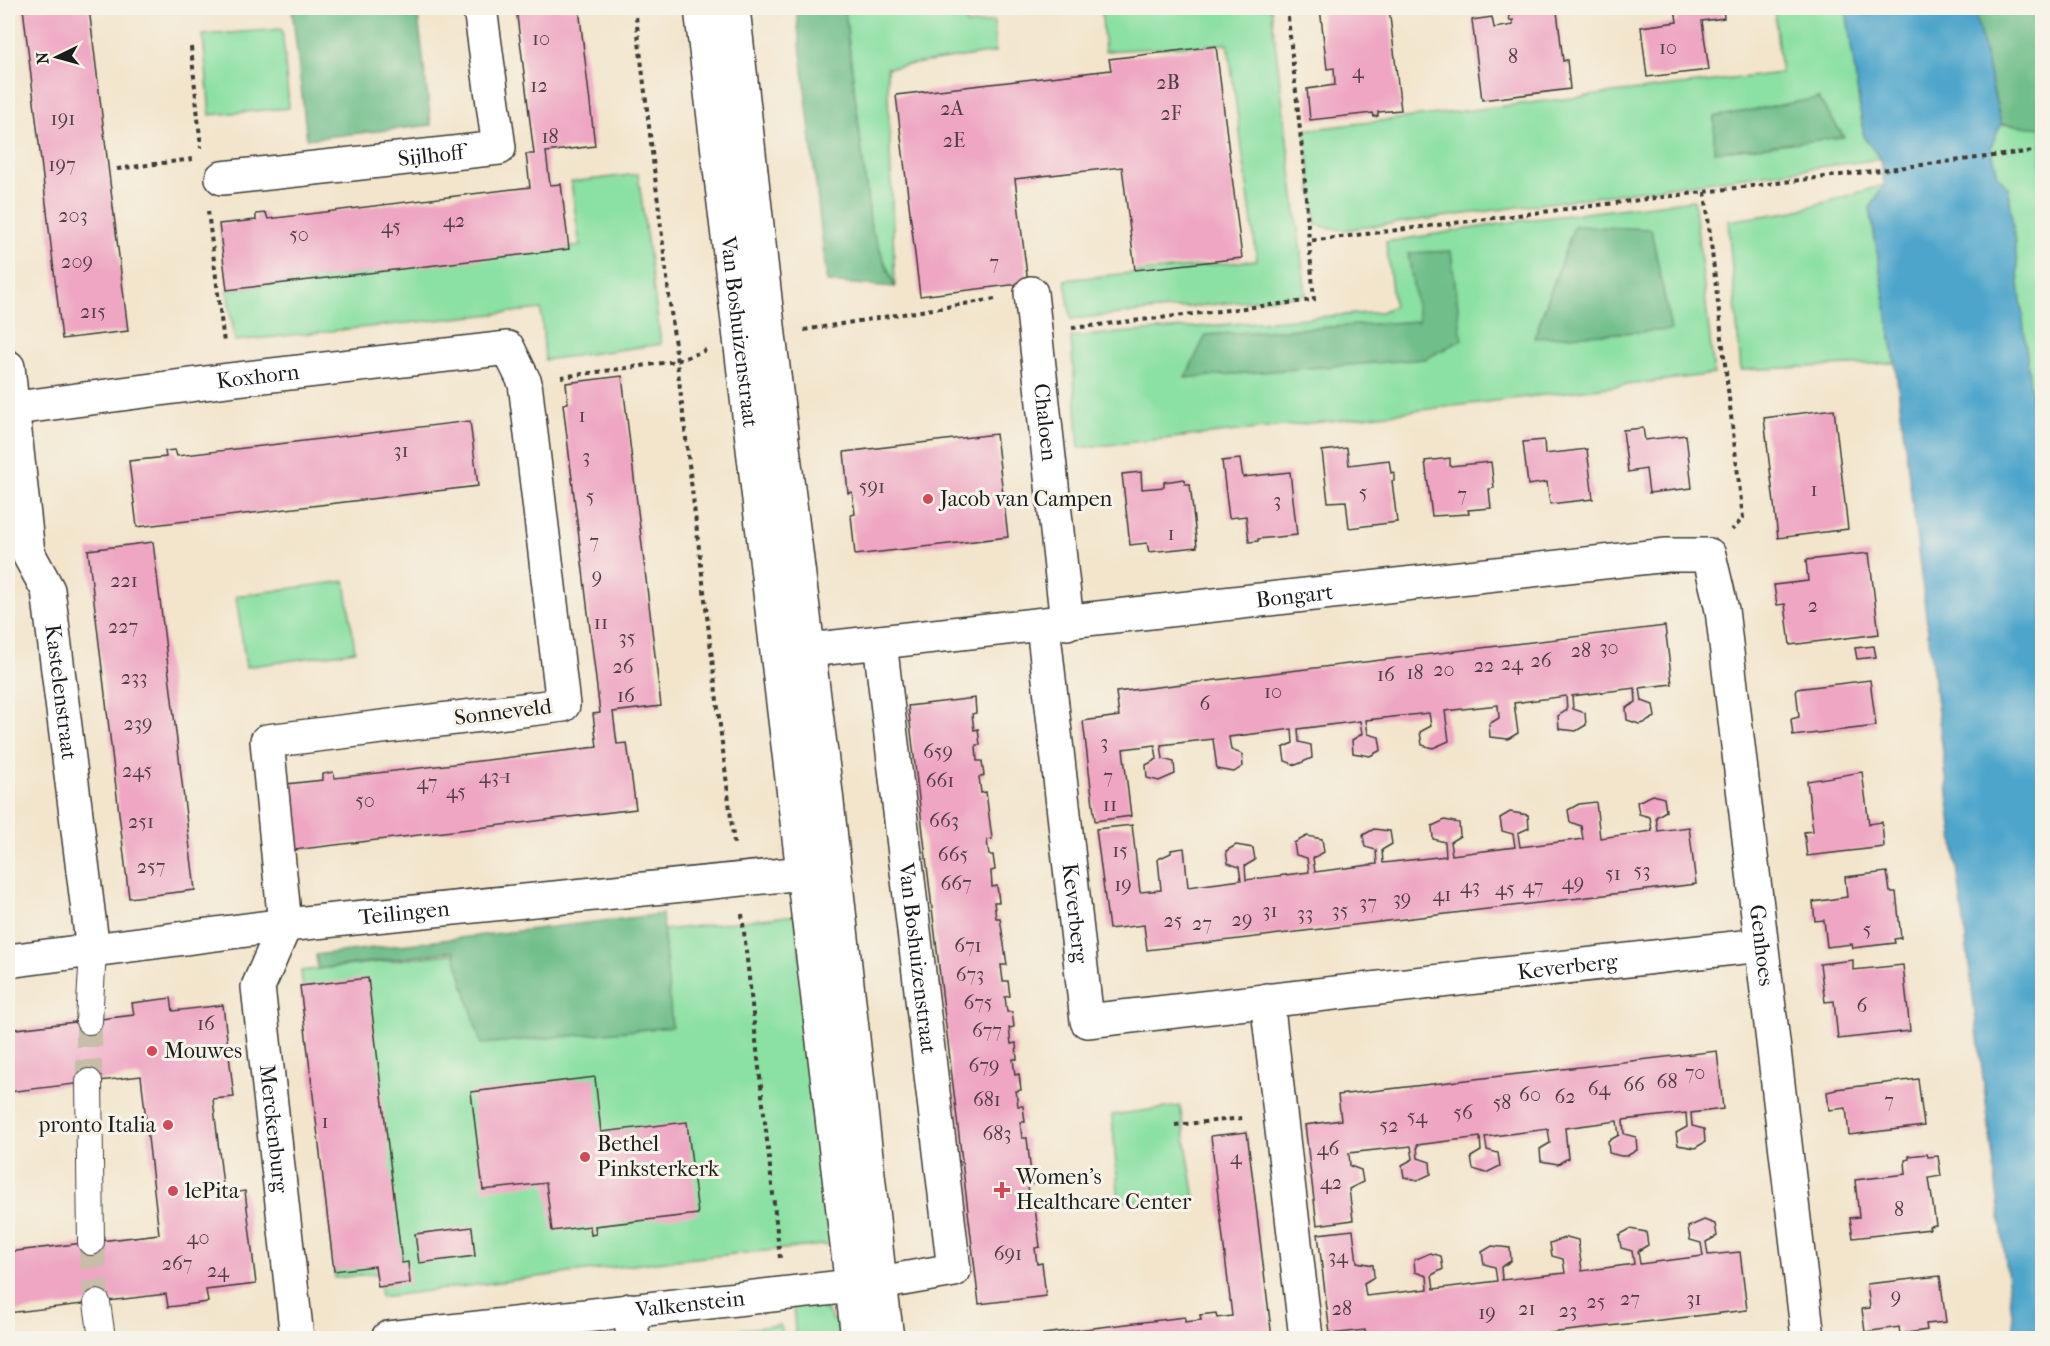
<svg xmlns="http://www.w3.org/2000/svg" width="2050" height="1346" viewBox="0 0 2050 1346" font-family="'IM FELL French Canon',serif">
<rect width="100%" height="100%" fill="#f7f3e8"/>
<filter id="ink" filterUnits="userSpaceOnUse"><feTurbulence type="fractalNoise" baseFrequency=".0167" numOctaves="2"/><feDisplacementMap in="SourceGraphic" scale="12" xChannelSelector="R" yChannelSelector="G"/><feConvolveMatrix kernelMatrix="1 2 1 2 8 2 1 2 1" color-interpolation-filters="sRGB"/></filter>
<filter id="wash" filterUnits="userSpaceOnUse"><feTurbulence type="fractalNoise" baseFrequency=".008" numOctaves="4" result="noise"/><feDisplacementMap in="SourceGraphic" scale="24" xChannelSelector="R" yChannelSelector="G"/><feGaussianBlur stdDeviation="1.35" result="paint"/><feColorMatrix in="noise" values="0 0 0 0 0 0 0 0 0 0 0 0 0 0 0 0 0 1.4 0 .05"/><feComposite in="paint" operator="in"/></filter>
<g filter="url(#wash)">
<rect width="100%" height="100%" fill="#f2e5cc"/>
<g fill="#8be0a3" stroke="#547e60" stroke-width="1.5">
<path d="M818 8H964L967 25 994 21 995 52 887 68 895 287 871 228 845 12Z"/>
<path d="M1101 8H1271L1306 295 1071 319 1065 280 1257 260 1228 44 1105 51Z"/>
<path d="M1774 8H1846L1864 138 1881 159 1344 230 1316 225 1305 130 1781 73Z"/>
<path d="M1962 8H2042V578Z"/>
<path d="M282 29 289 108 210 115 203 35Z"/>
<path d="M638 174 661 344 545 360 541 309 235 341 227 290 580 246 571 182Z"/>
<path d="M1884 185 1870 208 1895 363 1741 370 1728 221 1795 211Z"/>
<path d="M1694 200 1714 374 1331 421 1079 448 1071 337 1381 312 1394 306 1386 242 1526 220Z"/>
<path d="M345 581 355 651 246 667 236 596Z"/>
<path d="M796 915 832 1244 656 1262 381 1297 378 1273 335 1278 301 971Z"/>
<path d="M1180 1106 1195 1199 1119 1202 1112 1115Z"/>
<path d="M811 1303 828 1312 832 1320 837 1319 838 1338H796L793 1306Z"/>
<path d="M780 1325 782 1338H737V1335L709 1338H667Z"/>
</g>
<g fill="#70be89" stroke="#466d52" stroke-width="1.5">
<path d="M292 8H417L431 125 307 139Z"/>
<path d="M796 8H818L845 12 871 228 895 287 827 282Z"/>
<path d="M1974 8H2042V128L2001 124Z"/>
<path d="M1818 98 1844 137 1714 152V117Z"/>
<path d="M1574 226 1651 229 1671 330 1534 338Z"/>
<path d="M1451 251 1462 340 1425 359 1185 378 1206 335 1419 321 1408 253Z"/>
<path d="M662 914 672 1027 481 1044 454 951 318 969 316 955Z"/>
</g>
<path fill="#4ea5cb" stroke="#356074" stroke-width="1.5" d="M1846 8H1974L2001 124 1991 147 1998 175 2009 189 2042 495V1338H2015L1895 363 1870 208 1884 185 1881 159 1864 138Z"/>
<g id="blocks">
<g fill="#eea6c2">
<path d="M23 8H89L128 331 62 339Z"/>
<path d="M516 8H579L595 146 546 152 550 185 561 184 569 249 227 290 219 224 256 220V214L266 213 268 219 530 187 526 154H534Z"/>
<path d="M1320 8H1389L1401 110 1378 112V116L1374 117 1373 113 1310 120 1307 89 1335 85 1334 68 1327 69Z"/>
<path d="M1511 8H1560L1561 11H1557L1563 61 1567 60 1570 89 1482 100 1472 20 1492 17 1494 28 1513 25V20L1510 21 1509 16V10Z"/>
<path d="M1675 8H1723L1724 18 1702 21 1709 70 1647 77 1641 27 1677 22Z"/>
<path d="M1216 46 1242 258 1135 270 1122 167 1015 179 1028 283 920 296 896 95 1111 70 1109 59Z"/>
<path d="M622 376 661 706 613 712 617 744 627 743 636 809 294 850 286 784 323 780V774L333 772 335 778 597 747 593 714 600 713 563 404 568 403 566 383Z"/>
<path d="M1834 409 1848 529 1778 538 1764 418Z"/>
<path d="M470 421 478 486 137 527 129 461 166 457 165 451 175 450 177 456Z"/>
<path d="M1643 428 1645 440 1686 435 1692 488 1649 493 1646 469 1628 472 1623 430Z"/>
<path d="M996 434 1008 537 855 555 851 515 855 514 852 492 848 493 844 452Z"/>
<path d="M1544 440 1545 454 1587 449 1593 499 1550 504 1547 482 1528 485 1523 442Z"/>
<path d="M1347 448 1349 465 1389 460 1391 473 1394 472V481H1392L1397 522 1349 528 1346 501 1328 502 1322 451Z"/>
<path d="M1450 458V466L1491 462 1494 488 1489 489 1491 508 1468 510 1469 514 1432 516 1425 461Z"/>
<path d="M1240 459 1243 477 1290 472 1297 535 1258 539V541L1249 542 1246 516 1229 518 1222 461Z"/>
<path d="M1141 472 1142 489 1164 487V482L1184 479 1185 484H1190L1197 547 1149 552 1147 543 1130 545 1122 474Z"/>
<path d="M153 542 195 890 129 898 88 550Z"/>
<path d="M1869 553 1879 634 1790 645 1785 604 1777 605 1774 585 1808 581 1806 560Z"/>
<path d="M1665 626 1672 684 1640 688 1642 701 1653 705 1655 717 1644 723 1639 724 1627 720 1626 708 1636 702 1635 688 1572 696 1573 709 1585 713 1586 725 1576 731 1559 729 1558 716 1567 710 1566 696 1514 703 1518 733 1508 739 1490 737 1489 724 1499 718 1498 705 1445 711 1449 741 1433 748 1422 745 1420 732 1431 726 1429 713 1366 720 1368 734 1379 737 1381 750 1370 756 1353 753 1352 740 1362 734 1360 721 1298 729 1299 742 1311 745 1312 758 1296 765 1285 761 1283 748 1293 743 1292 729 1229 737 1231 750 1242 754 1243 766 1234 772 1217 769 1213 739 1161 745 1163 759 1174 762 1175 774 1159 781 1147 778 1146 765 1157 759 1155 745 1123 749 1131 816 1095 821 1083 721 1119 716 1116 692Z"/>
<path d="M1874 646 1876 657 1857 659 1855 648Z"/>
<path d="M1870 680 1876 726 1793 736 1791 719 1799 717 1796 689Z"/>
<path d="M975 698 976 713 972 714 974 730 978 729 980 745H976L977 761H982L984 776 979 777 981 793 986 792 992 839 987 840 989 855H993L995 870 991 871 992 887 997 886 999 902H994L996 918H1000L1007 965H1001L1003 981H1008L1010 996 1005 997 1007 1012H1012L1014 1027 1009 1028 1011 1044 1016 1043 1017 1059H1013L1015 1075 1019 1074 1021 1090 1016 1091 1018 1106H1023L1025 1122H1020L1022 1138H1027L1032 1184 1028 1185 1030 1201 1034 1200 1040 1247 1035 1248 1037 1264 1042 1263 1046 1296 979 1304 908 706Z"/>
<path d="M1862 772 1869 824 1882 822 1884 847 1807 856 1804 832 1813 831 1807 781Z"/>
<path d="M1653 795 1664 798 1666 811 1656 817 1658 831 1689 827 1696 884 1147 950 1144 925 1109 929 1096 829 1132 825 1140 892 1161 890 1158 859 1171 853V850L1184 848 1188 887 1241 880 1239 867 1228 863 1226 851 1236 845 1253 848 1255 860 1245 866 1246 880 1309 872 1307 858 1296 855 1294 843 1307 836 1322 839 1324 852 1313 858 1315 872 1377 864 1376 850 1365 847 1363 835 1374 829 1390 831 1392 844 1382 850 1383 863 1446 856 1445 842 1433 839 1432 826 1445 820 1459 823 1460 836 1450 842 1452 855 1515 847 1513 834 1502 831 1500 818 1510 812 1528 815 1529 828 1518 833 1520 847 1583 839 1581 826 1570 822 1568 810 1579 804 1596 802 1600 838 1652 831 1650 817 1639 814 1637 802Z"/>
<path d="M1887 872 1890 892H1896L1901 938 1894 939 1895 943 1853 948 1852 944 1827 947 1824 920 1815 921 1813 902 1847 897 1845 877Z"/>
<path d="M1853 960V970L1903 965 1910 1031 1838 1039 1834 1001 1825 1002 1820 964Z"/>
<path d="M368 978 402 1263 408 1262 410 1283 378 1287 375 1266 334 1271 300 986Z"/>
<path d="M171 998 173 1011 223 1005 234 1097 213 1099 224 1194 245 1191 256 1284 206 1290 208 1302 168 1307 166 1294 8 1313V1252L159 1234 141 1076 8 1092V1030L134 1015 132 1003Z"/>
<path d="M1717 1051 1723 1109 1691 1113 1692 1126 1704 1129 1705 1142 1695 1148 1678 1145 1676 1133 1687 1127 1686 1113 1623 1120 1624 1134 1636 1137 1637 1150 1627 1156H1621L1609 1153 1608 1141 1619 1135 1617 1121 1565 1128 1568 1158 1558 1164 1541 1161 1540 1149 1550 1143 1548 1129 1485 1137 1487 1150 1498 1153 1500 1166 1486 1173 1473 1169 1471 1157 1481 1151 1480 1137 1417 1145 1418 1158 1430 1162 1431 1174 1418 1180 1404 1177 1402 1165 1413 1159 1411 1146 1349 1153 1350 1166 1361 1170 1363 1182 1349 1189 1353 1220 1317 1225 1305 1125 1341 1120 1338 1095Z"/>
<path d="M595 1077 601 1132 687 1122 698 1214 595 1226 596 1234 591 1235 590 1226 552 1231 546 1183 483 1190 471 1092Z"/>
<path d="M1918 1079 1924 1126 1849 1135 1846 1108 1829 1110 1827 1092 1836 1090V1089Z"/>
<path d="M1247 1132 1272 1338H1043V1334L1185 1317V1322L1201 1320 1200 1315 1216 1313 1217 1318 1232 1316 1211 1136Z"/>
<path d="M1927 1154 1928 1157 1938 1156 1941 1176 1929 1178 1936 1225 1929 1226 1930 1229 1853 1238 1850 1218 1859 1217 1855 1180 1906 1174 1905 1160 1909 1159V1156Z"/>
<path d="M1704 1220 1715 1224 1717 1236 1706 1242 1708 1255 1740 1252 1747 1310 1506 1338H1366L1365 1330 1330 1334 1318 1234 1353 1230 1357 1262 1373 1265 1374 1277 1364 1283 1366 1296 1428 1289 1427 1276 1415 1272 1414 1260 1430 1253 1441 1256 1443 1269 1432 1275 1434 1289 1497 1281 1495 1267 1484 1264 1482 1252 1492 1246 1510 1248 1511 1261 1501 1267 1502 1280 1565 1273 1563 1259 1552 1256 1550 1243 1567 1237 1578 1240 1582 1271 1634 1264 1632 1251 1621 1248 1619 1235 1630 1229 1646 1232 1648 1245 1638 1251 1640 1264 1703 1256 1701 1243 1690 1240 1688 1227Z"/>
<path d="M472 1227 475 1256 419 1263 415 1234Z"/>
<path d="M1940 1276 1946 1322 1926 1324 1927 1330 1900 1334 1899 1327 1865 1332 1862 1309 1870 1308 1867 1284Z"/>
<path d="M737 1335V1338H722V1337Z"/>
</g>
</g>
</g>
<g filter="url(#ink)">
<use href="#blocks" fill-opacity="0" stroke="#3c3a36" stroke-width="1.5"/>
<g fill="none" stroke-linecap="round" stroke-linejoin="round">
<g stroke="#c7bda9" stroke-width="26" stroke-dasharray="26 13" stroke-linecap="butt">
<path d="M89 1021V1082"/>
<path d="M91 1242 97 1303"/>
</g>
<defs>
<g id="pedestrian">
<path d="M89 1021 93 951"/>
<path d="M89 1082 91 1242"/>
<path d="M97 1303 102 1338"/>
</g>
<g id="minor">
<path id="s1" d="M222 178 499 148 480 8"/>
<path id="s2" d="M1031 293 1067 623"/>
<path id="s3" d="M8 367 28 553 48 590 93 951"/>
<path id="s4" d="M8 409 228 380 508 348 525 383 563 705 267 741 285 925 258 987 297 1338"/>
<path id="s5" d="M1043 625 1087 1021 1761 945"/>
<path id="s6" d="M880 642 1667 555H1709L1722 610 1808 1338"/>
<path id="s7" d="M809 650 880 642 954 1270 880 1283"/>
<path id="s8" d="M8 961 285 925 803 873"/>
<path d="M1267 1000 1306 1338"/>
<path d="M630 1310 633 1338"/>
<path id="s9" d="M388 1338 852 1286"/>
</g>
<g id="tertiary">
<path id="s10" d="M701 8 858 1338"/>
<path d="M733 8 769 335 826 793 880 1283 887 1338"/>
</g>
</defs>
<use href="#pedestrian" stroke="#3c3a36" stroke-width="28"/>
<use href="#minor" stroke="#3c3a36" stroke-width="36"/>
<use href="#tertiary" stroke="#3c3a36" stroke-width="36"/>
<g stroke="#3c3a36" stroke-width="4" stroke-dasharray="4.5 4.5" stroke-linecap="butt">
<path d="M635 8 734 844"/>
<path d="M1287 8 1304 168 1309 241"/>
<path d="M191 47 201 148"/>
<path d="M117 169 193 159"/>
<path d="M1705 192 1743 518 1732 530"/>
<path d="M208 211 224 343"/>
<path d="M1072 328 1314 300 1309 241 2042 150"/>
<path d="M804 330 995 299"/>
<path d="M561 377 677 361 706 350"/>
<path d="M742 914 780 1258"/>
<path d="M1175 1125 1243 1118"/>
</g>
<use href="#pedestrian" stroke="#fff" stroke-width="26"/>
<use href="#minor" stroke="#fff" stroke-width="33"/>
<use href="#tertiary" stroke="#fff" stroke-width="33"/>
</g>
</g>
<g fill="#d1495b" stroke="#f7f3e8" stroke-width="2">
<circle cx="928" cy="499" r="6"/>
<circle cx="152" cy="1051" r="6"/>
<circle cx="168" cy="1125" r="6"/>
<circle cx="585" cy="1157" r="6"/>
<path d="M999 1181h6v6h6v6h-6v6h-6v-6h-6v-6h6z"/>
<circle cx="173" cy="1191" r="6"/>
</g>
<g text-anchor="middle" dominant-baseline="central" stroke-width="6" stroke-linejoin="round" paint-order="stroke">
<g font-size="20" fill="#503e46">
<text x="541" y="38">10</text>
<text x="1668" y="47">10</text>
<text x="1513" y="56">8</text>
<text x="1358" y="71">4</text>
<text x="1168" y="82">2B</text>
<text x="539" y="85">12</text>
<text x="952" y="108">2A</text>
<text x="1171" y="113">2F</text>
<text x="63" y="118">191</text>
<text x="550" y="136">18</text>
<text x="954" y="140">2E</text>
<text x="62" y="164">197</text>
<text x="73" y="215">203</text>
<text x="454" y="220">42</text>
<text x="391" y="226">45</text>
<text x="299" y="234">50</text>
<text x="77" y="261">209</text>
<text x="994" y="262">7</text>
<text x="93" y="311">215</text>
<text x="582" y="415">1</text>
<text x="401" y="450">31</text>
<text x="586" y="456">3</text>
<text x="872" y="486">591</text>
<text x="1814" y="489">1</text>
<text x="1363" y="492">5</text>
<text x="1462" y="494">7</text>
<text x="590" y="496">5</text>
<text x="1277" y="500">3</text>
<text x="1171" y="533">1</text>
<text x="594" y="541">7</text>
<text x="597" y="576">9</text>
<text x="124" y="580">221</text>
<text x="1813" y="605">2</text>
<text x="601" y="622">11</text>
<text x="123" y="626">227</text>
<text x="627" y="637">35</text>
<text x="1609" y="647">30</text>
<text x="1581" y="650">28</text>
<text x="1541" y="660">26</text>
<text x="1512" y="663">24</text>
<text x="1484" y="665">22</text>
<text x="623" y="666">26</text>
<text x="1444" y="669">20</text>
<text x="1415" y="672">18</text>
<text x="1386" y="674">16</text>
<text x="134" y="677">233</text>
<text x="1273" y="691">10</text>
<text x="626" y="695">16</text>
<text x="1205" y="703">6</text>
<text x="138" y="723">239</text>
<text x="1104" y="742">3</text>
<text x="938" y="751">659</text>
<text x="137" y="770">245</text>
<text x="495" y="776">43-1</text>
<text x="1108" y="776">7</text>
<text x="940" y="780">661</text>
<text x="427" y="782">47</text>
<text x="456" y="791">45</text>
<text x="365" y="800">50</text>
<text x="1110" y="804">11</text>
<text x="944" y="820">663</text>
<text x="141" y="821">251</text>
<text x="1120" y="850">15</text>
<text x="953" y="854">665</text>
<text x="151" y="866">257</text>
<text x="1642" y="870">53</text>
<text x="1613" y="873">51</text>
<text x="1573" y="882">49</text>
<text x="956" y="883">667</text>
<text x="1123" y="884">19</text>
<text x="1470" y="886">43</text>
<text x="1533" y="886">47</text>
<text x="1505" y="888">45</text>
<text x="1442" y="894">41</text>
<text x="1402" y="898">39</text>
<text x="1368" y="902">37</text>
<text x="1270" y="910">31</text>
<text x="1340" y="910">35</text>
<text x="1305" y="913">33</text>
<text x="1242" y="919">29</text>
<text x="1173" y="920">25</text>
<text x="1202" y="923">27</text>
<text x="1867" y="929">5</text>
<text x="968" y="945">671</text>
<text x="970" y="974">673</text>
<text x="978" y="1002">675</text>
<text x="1862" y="1005">6</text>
<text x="206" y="1023">16</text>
<text x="987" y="1030">677</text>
<text x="984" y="1065">679</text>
<text x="1695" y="1072">70</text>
<text x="1667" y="1081">68</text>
<text x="1634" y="1084">66</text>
<text x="1599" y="1088">64</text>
<text x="1530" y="1094">60</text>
<text x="1565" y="1096">62</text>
<text x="987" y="1099">681</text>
<text x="1889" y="1100">7</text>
<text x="1502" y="1102">58</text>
<text x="1463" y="1112">56</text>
<text x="1417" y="1116">54</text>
<text x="325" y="1121">1</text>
<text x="1389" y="1125">52</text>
<text x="997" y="1133">683</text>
<text x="1328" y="1148">46</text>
<text x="1236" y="1157">4</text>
<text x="1331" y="1182">42</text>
<text x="1899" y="1209">8</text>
<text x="198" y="1237">40</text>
<text x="1008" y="1253">691</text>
<text x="1338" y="1256">34</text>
<text x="177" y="1263">267</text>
<text x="218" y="1270">24</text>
<text x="1896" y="1296">9</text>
<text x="1630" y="1298">27</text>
<text x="1694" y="1298">31</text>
<text x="1596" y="1301">25</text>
<text x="1342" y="1308">28</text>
<text x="1527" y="1308">21</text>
<text x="1568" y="1310">23</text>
<text x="1487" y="1312">19</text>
</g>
<g font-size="22" fill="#1c1c1c" stroke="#f7f3e8">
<text stroke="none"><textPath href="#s1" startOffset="210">Sijlhoff</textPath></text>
<text stroke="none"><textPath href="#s10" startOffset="326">Van Boshuizenstraat</textPath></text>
<text stroke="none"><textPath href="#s4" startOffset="252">Koxhorn</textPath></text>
<text stroke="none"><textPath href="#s2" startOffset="130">Chaloen</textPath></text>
<text stroke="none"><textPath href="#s6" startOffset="417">Bongart</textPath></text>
<text stroke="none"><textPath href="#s3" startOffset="332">Kastelenstraat</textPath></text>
<text transform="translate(503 712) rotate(-7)">Sonneveld</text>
<text stroke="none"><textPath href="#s8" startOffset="399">Teilingen</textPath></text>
<text stroke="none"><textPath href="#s5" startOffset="290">Keverberg</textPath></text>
<text stroke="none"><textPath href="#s6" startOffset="1228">Genhoes</textPath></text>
<text stroke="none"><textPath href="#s7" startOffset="390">Van Boshuizenstraat</textPath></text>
<text stroke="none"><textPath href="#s5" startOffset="882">Keverberg</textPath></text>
<text stroke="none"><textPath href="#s4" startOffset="1560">Merckenburg</textPath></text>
<text stroke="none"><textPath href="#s9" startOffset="304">Valkenstein</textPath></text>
</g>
<g font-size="22" fill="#1c1c1c" stroke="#f7f3e8" text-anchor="start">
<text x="940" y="499">Jacob van Campen</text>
<text x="164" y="1051">Mouwes</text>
<text x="156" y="1125" text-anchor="end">pronto Italia</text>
<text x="597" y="1144">Bethel<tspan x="597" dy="25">Pinksterkerk</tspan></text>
<text x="1016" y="1177">Women's<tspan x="1016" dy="25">Healthcare Center</tspan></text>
<text x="185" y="1191">lePita</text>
</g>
</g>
<rect width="2050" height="1346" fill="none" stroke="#f7f3e8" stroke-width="30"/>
<g transform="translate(57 57) rotate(265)" stroke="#f7f3e8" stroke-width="4.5" paint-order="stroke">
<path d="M0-4.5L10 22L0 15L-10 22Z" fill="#1c1c1c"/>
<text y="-9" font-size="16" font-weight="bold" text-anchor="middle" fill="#1c1c1c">N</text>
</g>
</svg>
